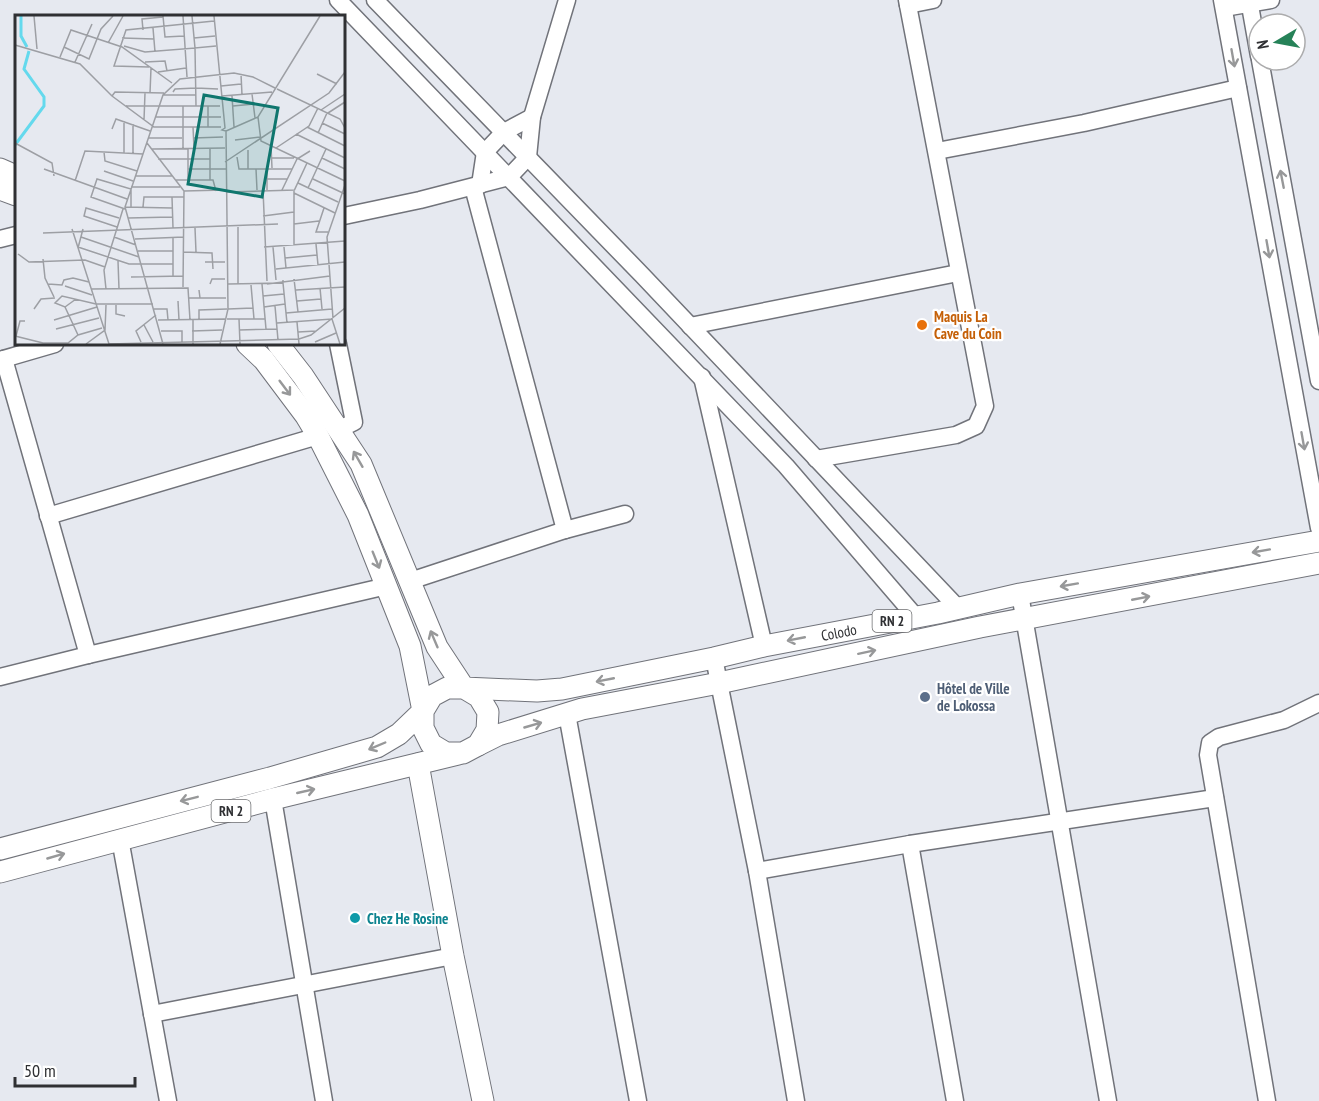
<svg xmlns="http://www.w3.org/2000/svg" width="1319" height="1101" viewBox="0 0 1319 1101" font-family="'PT Sans Narrow',sans-serif">
<rect width="100%" height="100%" fill="#e6e9f0"/>
<g fill="none" stroke-linecap="round" stroke-linejoin="round">
<defs>
<g id="minor">
<path d="M338 0 786 466 915 616"/>
<path d="M375 0 642 275 958 608"/>
<path d="M1222 0 1319 528"/>
<path d="M1249 0 1259 56"/>
<path d="M908 5 933 0"/>
<path d="M1224 8 1271 0"/>
<path d="M1260 60 1319 381"/>
<path d="M937 151 1084 123 1238 88"/>
<path d="M480 185 485 152 504 132 532 117"/>
<path d="M473 187 565 530"/>
<path d="M344 216 420 200 509 177 528 157 532 117 567 0"/>
<path d="M0 239 16 235"/>
<path d="M690 326 958 273"/>
<path d="M338 344 354 422 340 429"/>
<path d="M4 359 88 655"/>
<path d="M0 360 55 344"/>
<path d="M702 377 764 646"/>
<path d="M816 459 956 435 976 426 985 406 907 0"/>
<path d="M48 516 318 436"/>
<path d="M410 581 565 530 625 514"/>
<path d="M1020 594 1108 1101"/>
<path d="M714 658 757 871 796 1101"/>
<path d="M0 677 88 655 387 586"/>
<path d="M567 714 638 1101"/>
<path d="M273 799 324 1101"/>
<path d="M120 839 168 1101"/>
<path d="M910 844 955 1101"/>
<path d="M757 871 910 844 1215 798"/>
<path d="M152 1014 453 956"/>
<path d="M1267 1101 1208 755 1210 743 1219 737 1284 720 1319 703"/>
</g>
<g id="major">
<path d="M0 169 16 176"/>
<path d="M0 189 16 195"/>
<path id="s1" d="M278 344 303 376 361 464 437 647 464 688 537 691 562 689 714 658 764 646 938 613 1020 594 1319 541"/>
<path d="M478 745 498 735 582 709 719 683 980 627 1319 563"/>
<path d="M418 764 453 956 483 1101"/>
<path d="M0 849 270 778 377 747 399 734 423 711 432 696 447 688H464L479 697 488 712 487 730 478 745 463 753H446L431 744 423 728V711L410 646 358 515 318 436 306 416 264 360 247 344"/>
<path d="M0 872 273 799 458 754"/>
</g>
</defs>
<use href="#minor" stroke="#71737a" stroke-width="19"/>
<use href="#major" stroke="#71737a" stroke-width="23"/>
<use href="#minor" stroke="#fff" stroke-width="16"/>
<use href="#major" stroke="#fff" stroke-width="21"/>
</g>
<defs><path id="oneway-shaft" d="M-6 0H5M1.5-3L5.5 0L1.5 3" fill="none" stroke-width="1.6" stroke-linecap="round" stroke-linejoin="round" transform="scale(1.5)"/></defs>
<g stroke="#979899">
<use href="#oneway-shaft" transform="translate(1233 58) rotate(80)"/>
<use href="#oneway-shaft" transform="translate(1282 179) rotate(-101)"/>
<use href="#oneway-shaft" transform="translate(1268 249) rotate(80)"/>
<use href="#oneway-shaft" transform="translate(285 388) rotate(53)"/>
<use href="#oneway-shaft" transform="translate(1303 441) rotate(80)"/>
<use href="#oneway-shaft" transform="translate(358 459) rotate(-120)"/>
<use href="#oneway-shaft" transform="translate(1261 551) rotate(170)"/>
<use href="#oneway-shaft" transform="translate(376 560) rotate(68)"/>
<use href="#oneway-shaft" transform="translate(1069 585) rotate(170)"/>
<use href="#oneway-shaft" transform="translate(1141 598) rotate(-11)"/>
<use href="#oneway-shaft" transform="translate(434 639) rotate(-113)"/>
<use href="#oneway-shaft" transform="translate(796 639) rotate(169)"/>
<use href="#oneway-shaft" transform="translate(867 652) rotate(-12)"/>
<use href="#oneway-shaft" transform="translate(605 680) rotate(169)"/>
<use href="#oneway-shaft" transform="translate(533 725) rotate(-16)"/>
<use href="#oneway-shaft" transform="translate(377 746) rotate(157)"/>
<use href="#oneway-shaft" transform="translate(306 791) rotate(-13)"/>
<use href="#oneway-shaft" transform="translate(189 799) rotate(166)"/>
<use href="#oneway-shaft" transform="translate(56 856) rotate(-16)"/>
</g>
<circle fill="#e8710a" stroke="#fff" stroke-width="2" cx="922" cy="325" r="6"/>
<circle fill="#5c6f8a" stroke="#fff" stroke-width="2" cx="925" cy="697" r="6"/>
<circle fill="#0f9aa8" stroke="#fff" stroke-width="2" cx="355" cy="918" r="6"/>
<g text-anchor="middle" dominant-baseline="central" stroke-width="4.5" stroke-linejoin="round" paint-order="stroke">
<g fill="#fff" stroke="#6d6e70" stroke-width="1.5">
<rect x="872.5" y="610" width="39" height="22" rx="4.5"/>
<rect x="211.5" y="800" width="39" height="22" rx="4.5"/>
</g>
<g font-size="14" font-weight="bold" fill="#2f3033">
<text x="892" y="621">RN 2</text>
<text x="231" y="811">RN 2</text>
</g>
<g font-size="15" font-weight="bold" fill="#c56008" stroke="#fff" text-anchor="start">
<text x="934" y="316">Maquis La<tspan x="934" dy="17">Cave du Coin</tspan></text>
</g>
<g font-size="15" fill="#2f3033" stroke="#fff">
<text stroke="none"><textPath href="#s1" startOffset="774">Colodo</textPath></text>
</g>
<g font-size="15" font-weight="bold" fill="#4e5e75" stroke="#fff" text-anchor="start">
<text x="937" y="688">Hôtel de Ville<tspan x="937" dy="17">de Lokossa</tspan></text>
</g>
<g font-size="15" font-weight="bold" fill="#0d838f" stroke="#fff" text-anchor="start">
<text x="367" y="918">Chez He Rosine</text>
</g>
</g>
<g transform="translate(15 15)">
<rect width="330" height="330" fill="#e6e9f0"/>
<path fill="none" stroke="#64d9ed" stroke-width="3" d="M6 1V21L12 32M0 130 29 91V82L9 54 14 36"/>
<path fill="none" stroke="#9d9fa4" stroke-width="1.5" d="M19 1 22 34M148 1 150 22 169 21M168 1 172 62M177 1 180 33 201 31M199 1 210 113 207 115 211 116M138 13 140 37M128 15 127 4 148 2M107 23 139 24M179 23 200 21M93 28 108 1M0 30 65 49 97 81 139 112H206M109 31 130 37 180 33 181 91M49 32 74 44 86 14 98 1M45 42 56 15 107 32 157 68M60 47 77 9M130 47 150 46 152 56M134 52 99 51 111 15 199 6M143 57 171 53M226 59 227 80M302 59 322 69M206 71 226 69M181 73 203 74M262 74 325 104 330 113M158 77 160 74 181 73M135 78 136 53M237 79 240 103M148 80H181M97 81 100 77 149 78M207 81 257 77M217 81 219 112M111 91H205M168 91V133M193 91V112M218 91 239 89M306 95 330 79M313 98 330 87M140 102H206M243 102 246 126 330 166M129 105 130 78M307 108 330 119M118 109V138M178 112 179 133M292 112 330 131M97 114 101 104 135 116M303 118 312 98M281 119 330 143M133 123H167M178 123 208 122M220 125 245 122M0 128 37 148 39 161M132 128 169 176 168 272M256 131 257 153M261 133 294 111 303 93M137 134 210 133M233 135V154M89 137 90 146 122 156M109 138V106M222 142 224 154H277M257 143H279M307 143 330 154M143 144H195M210 147 314 78 330 57M29 154 112 184M173 154H211M241 154 242 175M252 154V175M89 156 118 166M120 161H157M252 164H272M298 164 330 179M160 165H198L201 176M173 165V134M195 165V133M60 166 70 136 128 139M283 168 323 187M116 172H165M293 173 311 134M248 175 252 266M267 175 282 144 295 136M169 176 209 175M211 177 280 175M279 178 320 198M157 182 158 213M110 192 157 193M128 192 129 182H169M309 193 301 217H313M110 194 76 182 82 164 116 174V192M248 201 279 197M113 203 157 202M279 209 304 206M102 212 69 201 71 193 104 203M223 212V269M180 213 181 237M57 214 94 329M28 218 263 209M66 222 124 242M99 222 121 230M120 224 169 222M301 229 303 250M279 231V176L292 148M63 232 114 249H158M249 232 330 226M258 232 261 265M269 232 271 253M63 233 68 214M123 236H158M168 237 197 238 198 254M3 239 14 247 70 245 90 252M270 243 302 240M28 244 30 263 39 282M103 246 104 274M190 247H210M261 254 330 247M158 261V223M116 262 168 261M279 264 283 297M268 268 272 308M33 269 47 270 49 265 58 263 74 267M195 269 197 264H210M213 269 268 268V265M247 269 251 314M252 269 315 261M236 270 239 304M50 271 77 280M305 273 307 294M76 274 173 273 175 305M91 274 89 255 108 194M281 275 330 272M248 281 269 279M174 283H185L184 275M185 283H211M61 284 50 292 40 288 47 281 81 289H138M163 286 164 305M282 286 306 284M101 290V299L110 301M260 291 263 325M50 292 63 320M249 292 270 289M19 294 26 284 40 283M139 294H152L153 305M213 294 238 293M271 298 317 294M318 303 312 222 330 170M178 304V329M212 304H250M224 304 225 329M39 305 82 292M143 305 210 304M184 305V295L212 294M282 307 284 329M262 308 317 304 325 329M129 310 138 327M41 314 84 303M224 315 262 314M146 316H167V327M177 316 207 315M283 317 301 316M0 321 28 328H53L63 320 87 313M1 321 5 306H10M126 327 121 316 141 300M300 327 321 318M71 329 90 315 91 290M94 329 284 324 296 320 330 293M148 329 110 192 148 80 165 64 219 58 238 62 260 73M205 329 213 294 211 116 243 102 305 1"/>
<path fill="#0f766e" fill-opacity="0.15" stroke="#0f766e" stroke-width="3" d="M189 80 263 93 247 182 173 169Z"/>
<rect width="330" height="330" fill="none" stroke="#2f3033" stroke-width="3"/>
</g>
<g transform="translate(1277 42) rotate(260)"><circle r="28" fill="#ffffff" stroke="#acacad" stroke-width="1.5"/>
<path d="M0-4.5L10 22L0 15L-10 22Z" fill="#268258"/>
<text y="-9" font-size="16" font-weight="bold" text-anchor="middle" fill="#2f3033">N</text>
</g>
<path d="M15 1077v9h120v-9" fill="none" stroke="#2f3033" stroke-width="3"/>
<text x="24" y="1077" font-size="18" fill="#2f3033" stroke="#ffffff" stroke-width="4.5" paint-order="stroke">50 m</text>
</svg>
